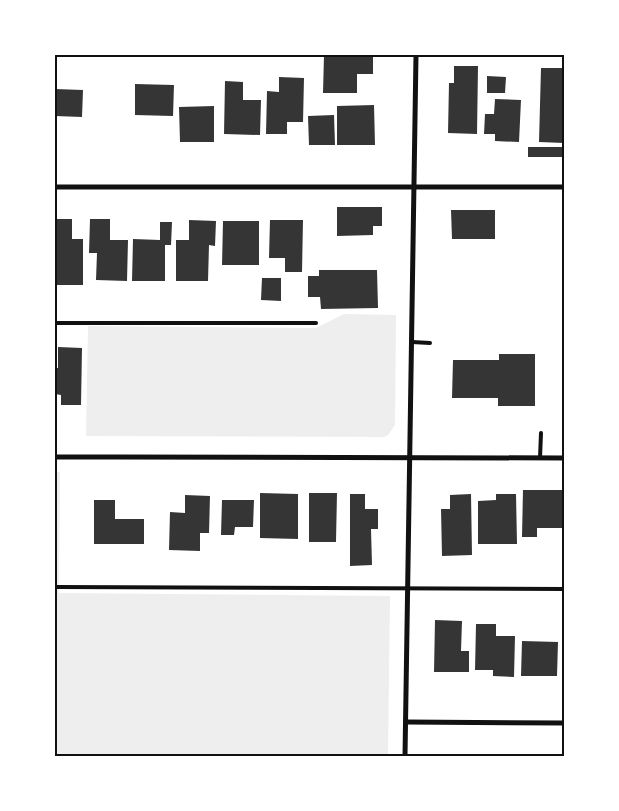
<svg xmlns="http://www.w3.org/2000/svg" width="619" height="811" viewBox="0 0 619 811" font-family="'Work Sans',sans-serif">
<rect width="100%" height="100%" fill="#fff"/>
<g fill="#eee">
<path d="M344 314 396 315 395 425 388 435 384 437 86 436 88 326 316 328Z"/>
<path d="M55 472H60L59 593 390 596 388 756H55Z"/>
</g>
<g fill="#353535">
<path d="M324 55H373V74H357V93H323Z"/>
<path d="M454 66H478L477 134 448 133 449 83H454Z"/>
<path d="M541 68H564V143L539 142Z"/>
<path d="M487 76 506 77 505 93H487Z"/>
<path d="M279 77 304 78 303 122H287V134H266L267 91 279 92Z"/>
<path d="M225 81 243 82V100H261L260 135 224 134Z"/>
<path d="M135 84 174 85 173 116 135 115Z"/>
<path d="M55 89 83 90 82 117 55 116Z"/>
<path d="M495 99 521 100 519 142 495 141V134H484L485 114H494Z"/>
<path d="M374 105 375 145H337V106Z"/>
<path d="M214 106V142H180L179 107Z"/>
<path d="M334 115 335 145H309L308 116Z"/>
<rect x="528" y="147" width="36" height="10"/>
<path d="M337 207H382V226H373V235L337 236Z"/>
<path d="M451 210H495V239H452Z"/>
<path d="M55 219H72V239H83V285H55Z"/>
<path d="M90 219H110V240H128L127 281 96 280 97 253H89Z"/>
<path d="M189 220 216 221 215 246 209 245 208 281H176V240H189Z"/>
<path d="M270 220H303L302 272H285V258H269Z"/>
<path d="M223 221H259V265H222Z"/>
<path d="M160 222H172L171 245H165V281H132L133 239 160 240Z"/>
<path d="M319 270H377L378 308 321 309 320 297H308V276H319Z"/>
<path d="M262 278H281V301L261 300Z"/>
<path d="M58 347 82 348 81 405H61V395L55 394V368H58Z"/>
<path d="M499 354H535V406H498V398H452L453 360H499Z"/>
<path d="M523 490H562V528H537V537H522Z"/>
<path d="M260 493 298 494V539L260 538Z"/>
<path d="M309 493H337L336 542H309Z"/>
<path d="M350 494H365V509H378V529H371L372 565 350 566Z"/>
<path d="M471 494 472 555 442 556 441 509H450V495Z"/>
<path d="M496 494H516L517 544H478V501L496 500Z"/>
<path d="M185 495 210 496 209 533H200V551L169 550 170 512 185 513Z"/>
<path d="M94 500H115V519H144V544H94Z"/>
<path d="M222 500H254L253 527H235L234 535H221Z"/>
<path d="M435 620 462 621 461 651H469V672H434Z"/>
<path d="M476 624H496V636H515L514 677 493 676V670H475Z"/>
<path d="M522 641 558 642 557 676H521Z"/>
</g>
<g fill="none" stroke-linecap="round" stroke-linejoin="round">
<g stroke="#111" stroke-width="4">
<path d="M55 323H316"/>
<path d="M412 342 430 343"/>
<path d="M540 458 541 433"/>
<path d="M57 587 564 589"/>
</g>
<g stroke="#111" stroke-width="5">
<path d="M55 187H564"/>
<path d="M55 457H118L564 458"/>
<path d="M406 722 564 723"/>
<path d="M405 756 416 55"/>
</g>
</g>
<rect width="619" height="811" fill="none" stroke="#ffffff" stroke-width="112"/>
<rect x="56" y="56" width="507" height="699" fill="none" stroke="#111" stroke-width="2"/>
</svg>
